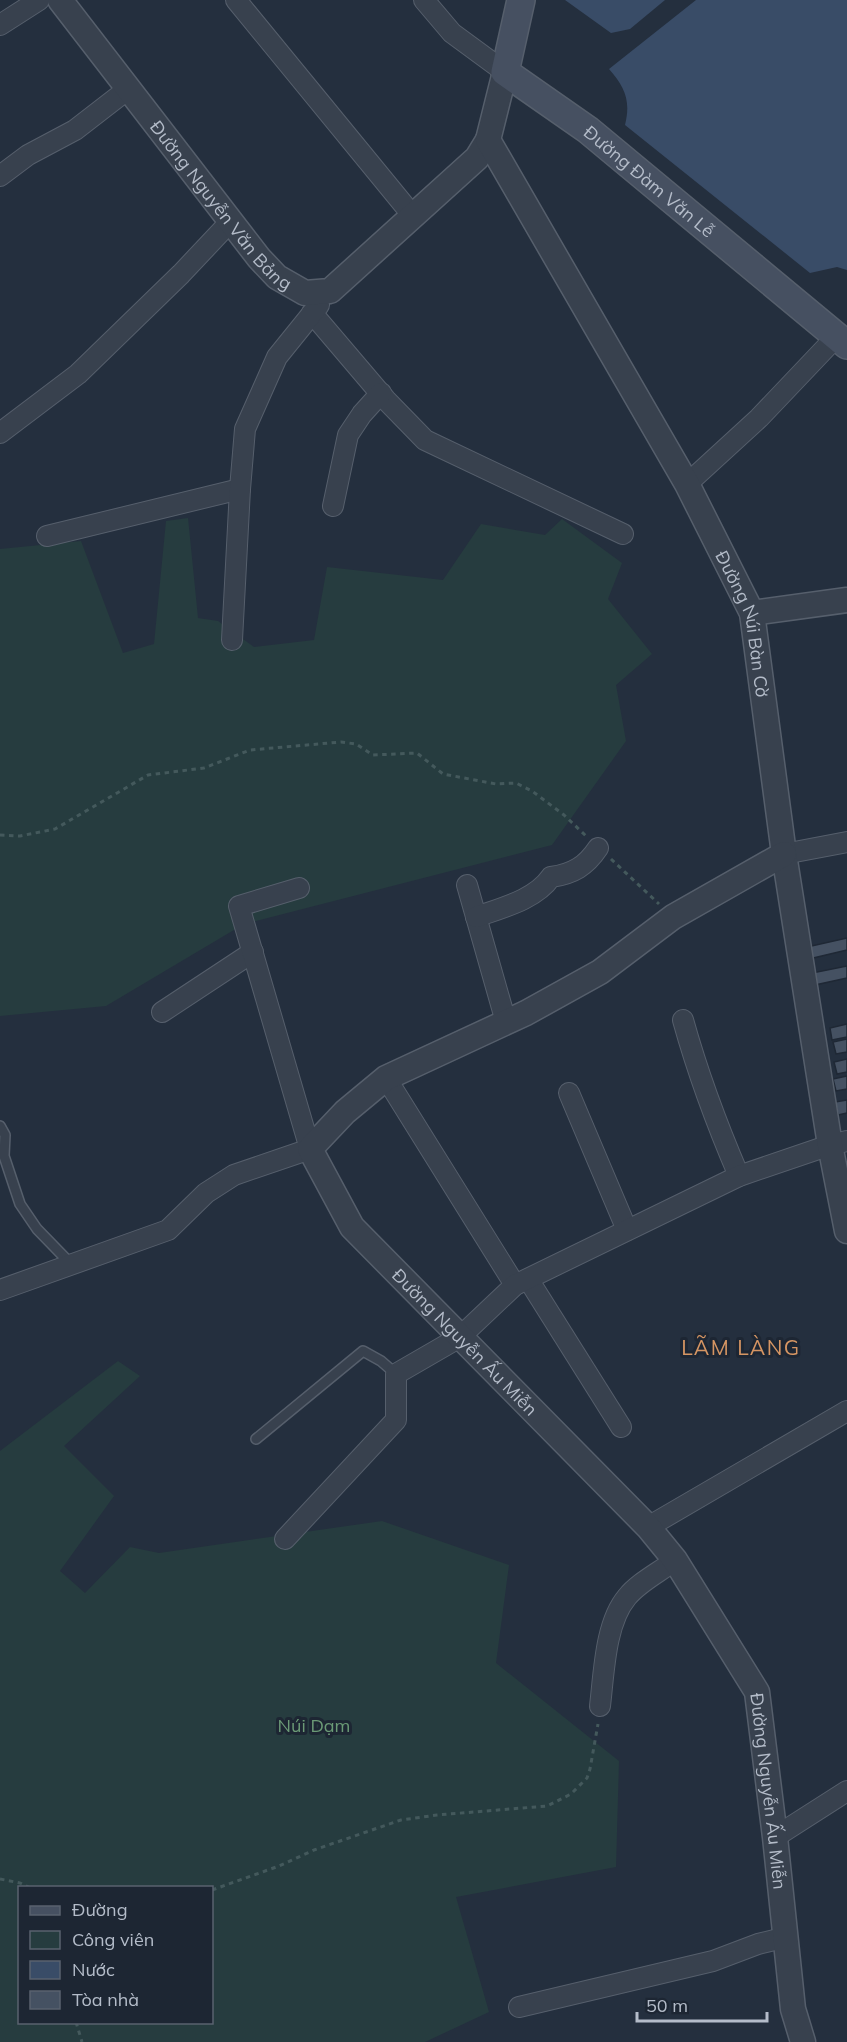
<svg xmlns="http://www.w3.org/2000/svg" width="847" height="2042" viewBox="0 0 847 2042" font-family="Mulish,sans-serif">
<rect width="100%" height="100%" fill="#242f3e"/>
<g fill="#263c3f" fill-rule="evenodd">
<path d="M188 518 198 618 218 621 254 647 314 640 327 567 443 580 481 524 545 535 562 519 622 563 608 599 652 654 616 685 626 741 552 845 244 924 106 1006 0 1016V549L81 541 123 653 154 644 166 521Z"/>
<path d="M118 1361 140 1376 64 1446 114 1496 60 1571 85 1593 130 1547 159 1553 382 1521 509 1565 496 1663 619 1761 616 1867 456 1897 489 2012 425 2042H0V1451ZM20 1888H212V2022H20Z"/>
</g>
<g fill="#394c67">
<path d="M565 0H665L630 29 611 33Z"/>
<path d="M696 0H847V270L837 267 810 273 625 125C631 101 625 87 609 69Z"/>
</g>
<g fill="#455162" stroke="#1f2835" stroke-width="1.5">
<path d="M847 938V950L809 959 807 947Z"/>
<path d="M847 966V978L815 985 812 973Z"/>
<path d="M847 1024V1037L832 1040 830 1028Z"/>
<path d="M847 1039V1052L836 1054 833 1042Z"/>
<path d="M847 1059V1072L837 1074 834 1062Z"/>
<path d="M847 1076V1089L836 1091 833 1079Z"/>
<path d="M847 1100V1113L838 1115 835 1102Z"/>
</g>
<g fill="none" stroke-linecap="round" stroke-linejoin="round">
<defs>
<g id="service">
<path d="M0 1126 5 1135 4 1156 20 1204 37 1229 71 1264"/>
<path d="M256 1439 363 1351 381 1361 396 1374"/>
</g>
<g id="minor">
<path d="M236 0 413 216"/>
<path d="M424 0 452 33 505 72"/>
<path d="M0 25 39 0"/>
<path d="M0 176 28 155 75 130 128 89"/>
<path d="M312 313 386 400 425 440 623 534"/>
<path d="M0 433 78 374 181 274 230 222"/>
<path d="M687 484 759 418 836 337"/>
<path d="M333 506 348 435 362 414 381 393"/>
<path d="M47 536 240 489"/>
<path d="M232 640 240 489 245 429 277 357 319 305"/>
<path d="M784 854 847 842"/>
<path d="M467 885 506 1022"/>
<path d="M476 917C501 908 535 900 551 877 573 874 586 866 598 848"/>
<path d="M162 1012 253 952"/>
<path d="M683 1020C698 1074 717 1125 739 1176"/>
<path d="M386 1078 515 1285"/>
<path d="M569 1093 627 1230"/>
<path d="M528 1279 621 1427"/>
<path d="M0 1290 168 1230 206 1193 234 1175 310 1149 239 906 299 888"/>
<path d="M648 1527 847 1411"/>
<path d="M285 1539 396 1420V1374L460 1337 515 1285 739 1176 830 1145 847 1141"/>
<path d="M600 1706C604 1673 605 1623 627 1597 639 1582 660 1572 675 1560"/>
<path d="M775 1837 847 1791"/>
<path d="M519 2007 713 1961 758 1944 787 1937"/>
</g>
<g id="tertiary">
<path id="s1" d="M60 0 259 258 277 277 305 293 330 291 477 158 488 140"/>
<path id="s2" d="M505 72 488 140 687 484 752 613 784 854 830 1145 847 1231"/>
<path d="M752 613 847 600"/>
<path id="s3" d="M784 854 673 917 600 972 526 1013 386 1078 345 1112 310 1149 352 1227 648 1527 675 1560 757 1692 775 1837 793 2009 803 2042"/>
</g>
<g id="secondary">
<path id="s4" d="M521 0 505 72 588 130 847 345"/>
</g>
</defs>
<use href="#service" stroke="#565f6c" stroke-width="12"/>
<use href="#minor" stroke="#565f6c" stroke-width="22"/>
<use href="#tertiary" stroke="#565f6c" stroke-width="27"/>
<use href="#secondary" stroke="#565f6c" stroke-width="30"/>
<g stroke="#44595c" stroke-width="3" stroke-dasharray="4.5 4.5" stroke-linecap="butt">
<path d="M0 835 20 836 55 829 148 775 204 768 250 750 341 742 356 744 373 755 417 753 443 774 496 784 516 783 532 791 564 815 586 836"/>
<path d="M611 859 659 904"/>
<path d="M0 1879 20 1883 30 1888"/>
<path d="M132 1888H177"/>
<path d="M212 1890 279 1866 314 1850 401 1820 437 1815 547 1806 571 1794 587 1778 590 1769 598 1724"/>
<path d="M76 2022 82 2042"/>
</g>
<use href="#service" stroke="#38414e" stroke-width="9"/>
<use href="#minor" stroke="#38414e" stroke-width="20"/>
<use href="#tertiary" stroke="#38414e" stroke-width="24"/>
<use href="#secondary" stroke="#465061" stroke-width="27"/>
</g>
<g text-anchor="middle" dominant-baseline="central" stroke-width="6" stroke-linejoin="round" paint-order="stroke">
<g font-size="18" fill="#b4bcc9" stroke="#1d2633">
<text stroke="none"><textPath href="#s4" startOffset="255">Đường Đàm Văn Lễ</textPath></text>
<text stroke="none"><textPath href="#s1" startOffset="261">Đường Nguyễn Văn Bảng</textPath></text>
<text stroke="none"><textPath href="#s2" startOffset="620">Đường Núi Bàn Cờ</textPath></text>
<text stroke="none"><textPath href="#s3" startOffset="812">Đường Nguyễn Ấu Miễn</textPath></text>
<text stroke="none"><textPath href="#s3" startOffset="1370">Đường Nguyễn Ấu Miễn</textPath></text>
</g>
<g font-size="18" fill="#6b9a76" stroke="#1d2633">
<text x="314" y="1725">Núi Dạm</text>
</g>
<g font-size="21" letter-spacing="1.5" fill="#d59563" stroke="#1d2633">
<text x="741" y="1347">LÃM LÀNG</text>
</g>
</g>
<rect x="18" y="1886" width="195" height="138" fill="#1d2633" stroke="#59626f" stroke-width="1.5"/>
<rect x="30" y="1906" width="30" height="9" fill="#465061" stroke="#59626f" stroke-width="1.5"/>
<text x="72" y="1916" font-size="18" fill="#b4bcc9">Đường</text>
<rect x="30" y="1931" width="30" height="18" fill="#263c3f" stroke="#59626f" stroke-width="1.5"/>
<text x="72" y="1946" font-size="18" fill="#b4bcc9">Công viên</text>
<rect x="30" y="1961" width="30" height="18" fill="#394c67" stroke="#59626f" stroke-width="1.5"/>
<text x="72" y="1976" font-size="18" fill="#b4bcc9">Nước</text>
<rect x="30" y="1991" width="30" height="18" fill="#455162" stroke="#59626f" stroke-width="1.5"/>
<text x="72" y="2006" font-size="18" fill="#b4bcc9">Tòa nhà</text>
<path d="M637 2012v9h130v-9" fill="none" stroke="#b4bcc9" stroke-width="3"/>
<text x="646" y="2012" font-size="18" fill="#b4bcc9" stroke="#1d2633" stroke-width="4.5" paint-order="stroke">50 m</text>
</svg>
